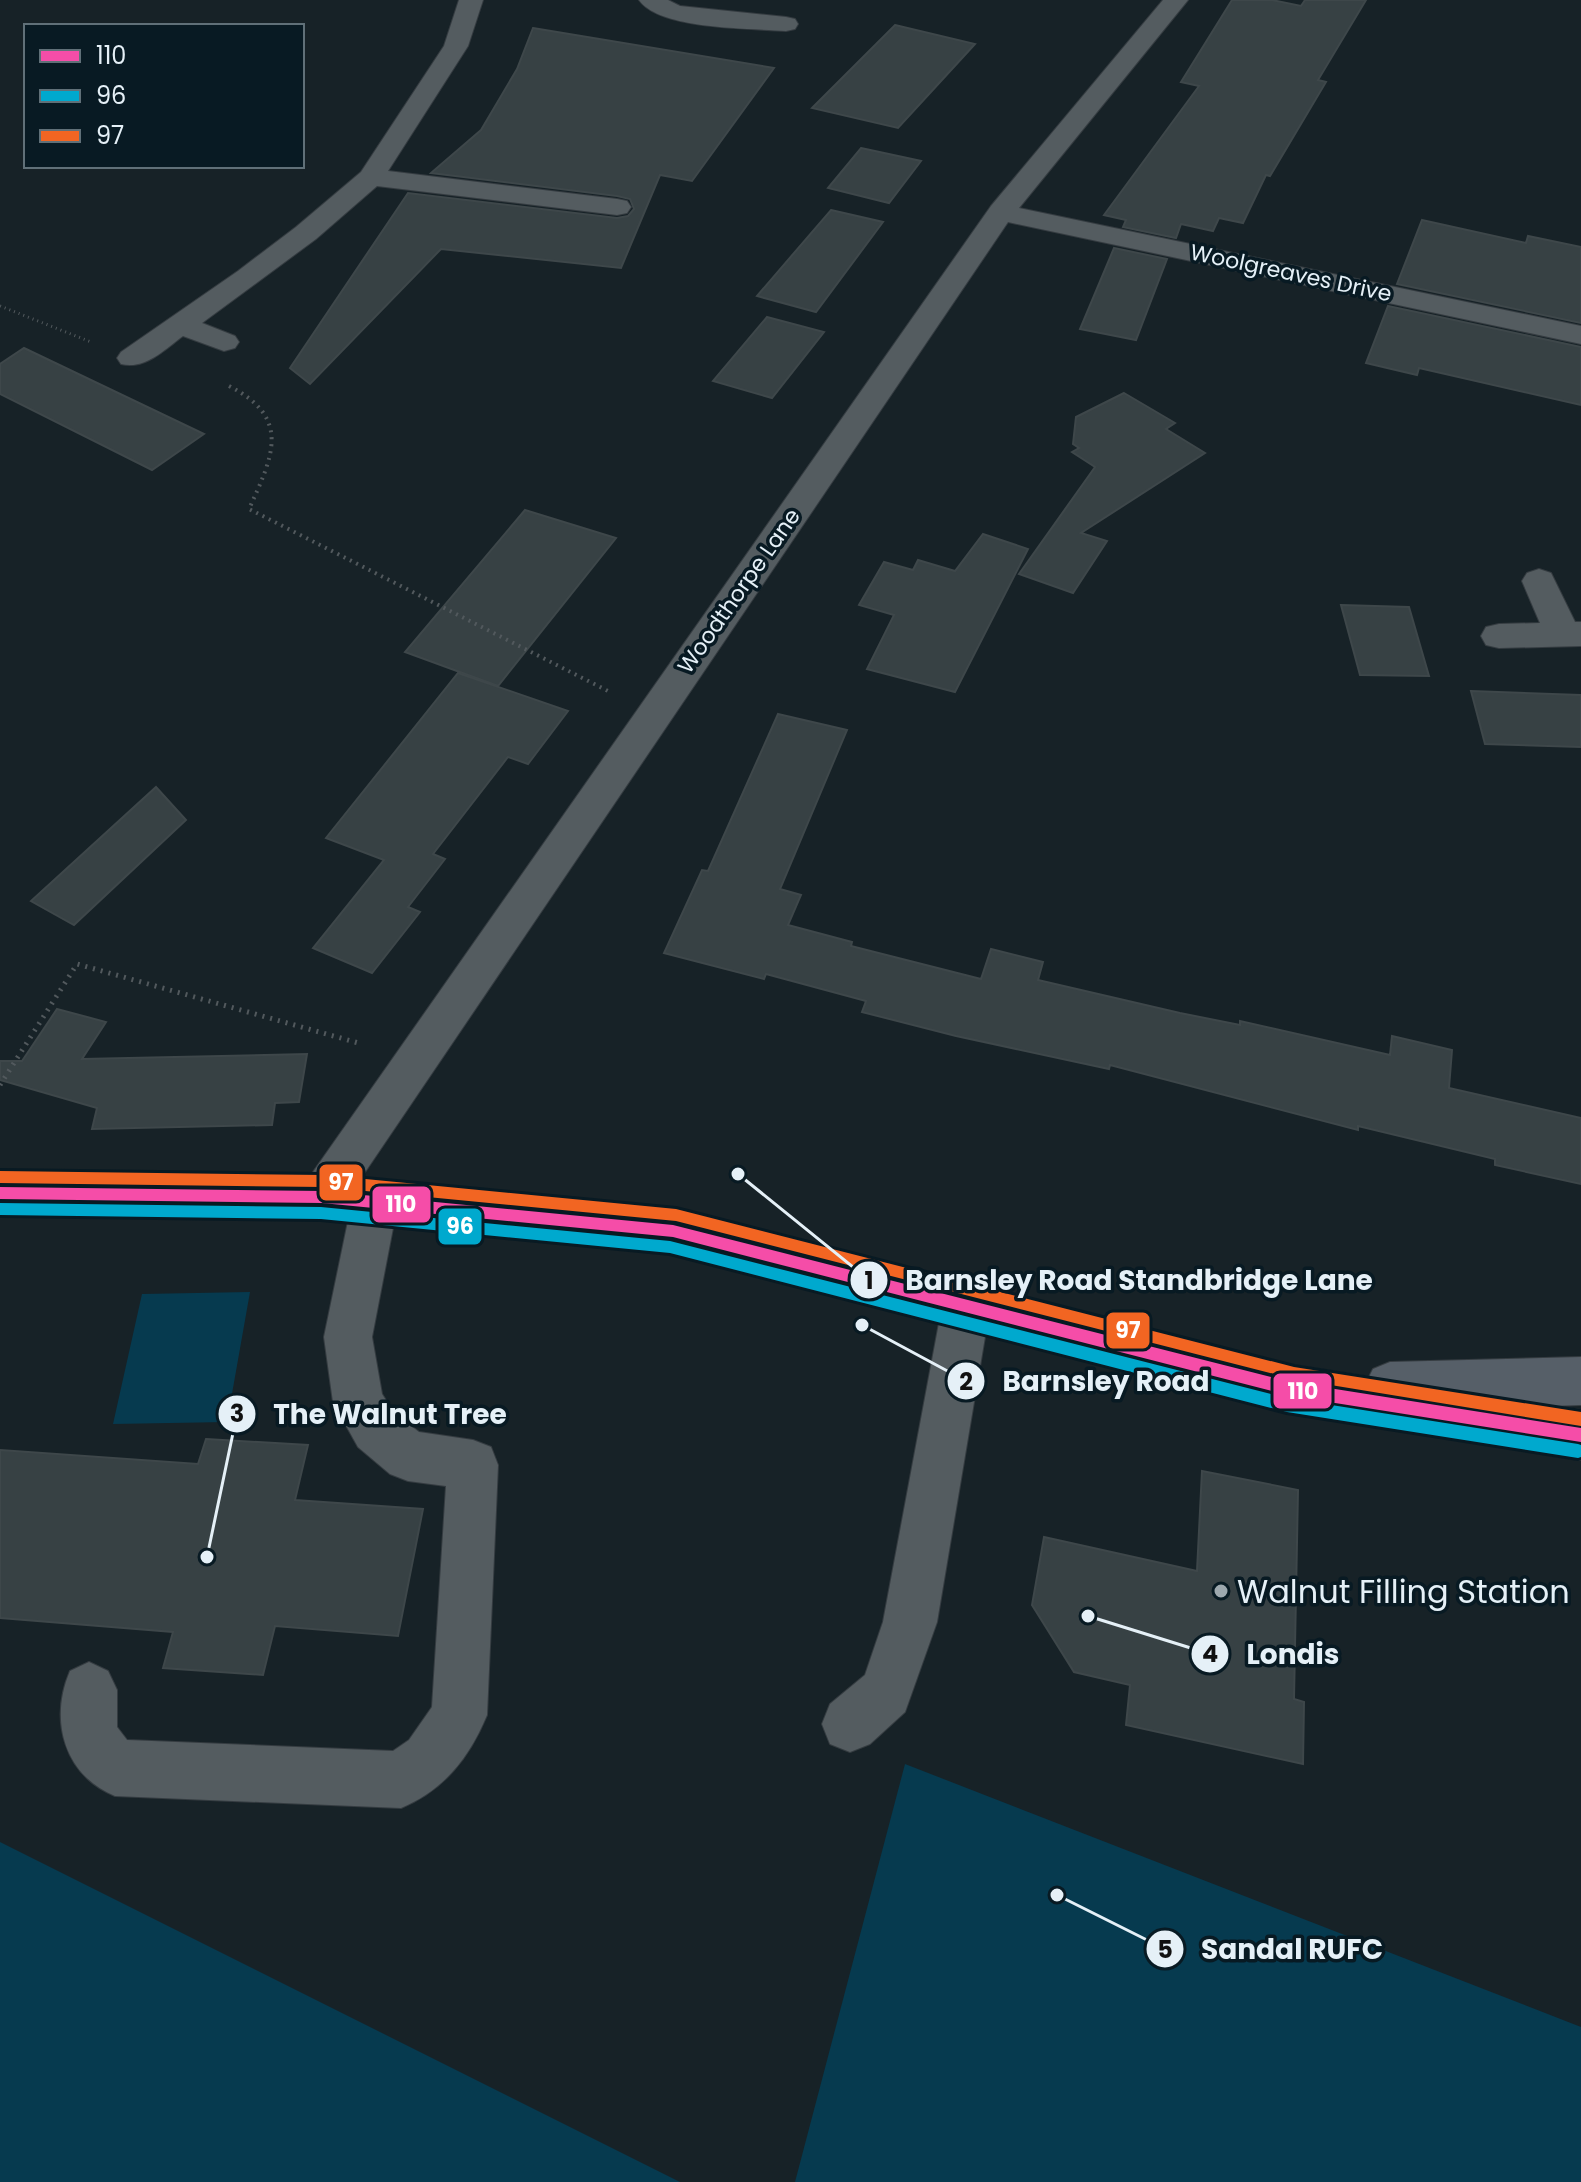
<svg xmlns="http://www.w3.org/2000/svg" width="1581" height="2182" viewBox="0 0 1581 2182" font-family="Poppins,sans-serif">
<rect width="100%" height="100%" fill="#172227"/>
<g fill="#063a4f">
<path d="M250 1292 227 1422 113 1424 142 1294Z"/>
<path d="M905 1764 1581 2027V2182H795Z"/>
<path d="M0 1842 680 2182H0Z"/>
</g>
<g fill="#374144" stroke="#3e474a" stroke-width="2">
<path d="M1232 0H1272L1301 6 1305 0H1366L1318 80 1326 82 1270 176 1266 175 1243 223 1219 218 1213 231 1181 224 1176 238 1123 227 1126 220 1104 215 1199 86 1181 82Z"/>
<path d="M895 25 975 44 898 128 812 108Z"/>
<path d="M533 28 774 68 692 181 660 175 621 268 441 249 310 384 290 368 408 193 617 218 628 216 634 209 630 199 617 196 431 173 481 130 517 69Z"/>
<path d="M861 148 921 161 889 203 828 188Z"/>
<path d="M831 210 883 222 816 312 757 296Z"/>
<path d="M1422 220 1526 243 1528 236 1581 247V323L1397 284Z"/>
<path d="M1114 248 1167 259 1136 340 1080 329Z"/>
<path d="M1388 306 1581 347V405L1419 368 1417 375 1366 363Z"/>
<path d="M767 317 824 332 772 398 713 381Z"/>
<path d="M24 348 204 434 152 470 0 394V364Z"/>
<path d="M1124 393 1175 423 1166 429 1205 453 1081 533 1107 541 1073 593 1019 574 1095 467 1072 452 1079 448 1073 444 1076 417Z"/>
<path d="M525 510 616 538 498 686 405 652Z"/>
<path d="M983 534 1028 549 955 692 867 669 894 615 859 605 884 562 913 570 918 560 955 571Z"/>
<path d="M1341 605 1409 607 1429 676 1360 675Z"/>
<path d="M458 673 568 711 528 764 508 757 433 854 445 859 408 907 420 912 372 973 313 948 384 860 326 838Z"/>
<path d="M1471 691 1581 695V747L1485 744Z"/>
<path d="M778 714 847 730 780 889 801 895 788 925 852 942 851 946 981 979 991 949 1043 962 1038 980 1180 1013 1240 1025V1021L1390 1055 1392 1036 1452 1050 1449 1088 1581 1118V1184L1495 1165V1159L1358 1126V1130L1110 1065 1109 1069 956 1036 862 1012 866 1001 766 974 764 979 664 953 702 870 708 871Z"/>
<path d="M156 787 186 820 74 925 31 901Z"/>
<path d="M57 1009 106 1022 82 1059 307 1054 299 1102 275 1103 272 1125 92 1129 97 1108 0 1080V1061H22Z"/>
<path d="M206 1439 308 1445 295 1500 423 1509 398 1636 275 1626 263 1675 163 1668 173 1632 0 1618V1450L198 1464Z"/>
<path d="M1202 1471 1298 1490 1294 1699 1304 1702 1303 1764 1126 1725 1130 1685 1074 1672 1032 1605 1044 1537 1197 1571Z"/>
</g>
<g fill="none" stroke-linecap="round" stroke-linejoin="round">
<defs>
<g id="minor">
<path d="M459 0H483L468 46 388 171 617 199 627 201 631 207 627 213 617 215 377 186 316 239 202 323 235 336 239 342 235 348 224 351 183 336C164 350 145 370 121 364L117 358 121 352 238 271 296 227 361 172 444 46Z"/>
<path d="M639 0H668L680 6 786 17 795 19 798 24 795 29 786 31C750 28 660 30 639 0Z"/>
<path d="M1163 0H1188L1019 208 1581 326V344L1008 222 338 1212 322 1218 306 1212 299 1197 306 1182 991 206Z"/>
<path d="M1539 569 1551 573 1575 622H1581V646L1499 648 1486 645 1481 636 1486 627 1499 624 1540 623 1522 581 1527 573Z"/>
<path d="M375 1181 391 1187 398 1202 372 1337 382 1394 394 1413 419 1432 473 1440 491 1447 498 1465 487 1715C469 1758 444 1790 401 1808L115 1796C64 1775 49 1720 70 1671L89 1662 108 1671 117 1690V1727L127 1740 393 1751 409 1740 432 1707 446 1486 408 1481 390 1474 358 1447 333 1402 324 1337 352 1202 359 1187Z"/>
<path d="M966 1285 983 1291 990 1307 937 1622 905 1712 870 1744 850 1752 830 1744 822 1724 830 1704 865 1675 883 1622 942 1307 949 1291Z"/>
</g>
<path id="major" d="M0 1172 322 1176 673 1210 1291 1365 1369 1377 1373 1369 1390 1362 1581 1357V1405L1550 1406 1581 1410V1460L1291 1413 673 1252 322 1218 0 1214Z"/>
</defs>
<use href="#minor" stroke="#353c41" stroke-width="2"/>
<use href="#major" stroke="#353c41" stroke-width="2"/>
<path stroke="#52595d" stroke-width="3" stroke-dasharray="1 4" stroke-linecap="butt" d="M0 306 91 342"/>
<path stroke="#52595d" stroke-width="4" stroke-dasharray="2 5" stroke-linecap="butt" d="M229 386C292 418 273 456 249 509L610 692"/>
<path stroke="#52595d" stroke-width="5" stroke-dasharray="2 6" stroke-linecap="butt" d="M0 1085 77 964 362 1044"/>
<use href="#minor" fill="#545c60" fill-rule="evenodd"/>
<use href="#major" fill="#565f68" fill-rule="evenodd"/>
<defs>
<path id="bus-1" d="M0 1187 322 1191 673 1225 1291 1382 1581 1428V1442L1291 1396 673 1237 322 1203 0 1199Z"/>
<path id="bus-2" d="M0 1203 321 1207 670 1241 1287 1398 1578 1444 1581 1445V1457L1578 1458 1287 1412 670 1253 321 1219 0 1215Z"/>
<path id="bus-3" d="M0 1171 324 1175 676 1209 1294 1367 1581 1412V1426L1294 1379 676 1221 324 1187 0 1183Z"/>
</defs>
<use href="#bus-1" stroke="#081a23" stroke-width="6"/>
<use href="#bus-2" stroke="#081a23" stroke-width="6"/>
<use href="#bus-3" stroke="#081a23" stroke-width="6"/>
<use href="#bus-1" fill="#f54da8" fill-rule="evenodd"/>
<use href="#bus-2" fill="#00a9ce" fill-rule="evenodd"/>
<use href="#bus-3" fill="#f26522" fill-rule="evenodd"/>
</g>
<circle fill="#9da8ae" stroke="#081a23" stroke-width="3" cx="1221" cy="1591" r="8"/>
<g text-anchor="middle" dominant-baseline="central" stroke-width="7" stroke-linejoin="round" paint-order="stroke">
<g font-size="22" fill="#e5f0f7" stroke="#081a23">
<text transform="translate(1291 273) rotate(12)">Woolgreaves Drive</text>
<text transform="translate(739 591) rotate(-55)">Woodthorpe Lane</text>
</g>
<g font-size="32" fill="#e5f0f7" stroke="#081a23" text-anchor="start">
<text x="1237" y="1591">Walnut Filling Station</text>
</g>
</g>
<path fill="none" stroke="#e5f0f7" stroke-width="3" d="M738 1174L869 1280M862 1325L966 1381M207 1557L237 1414M1088 1616L1210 1654M1057 1895L1165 1949"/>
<g fill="#e5f0f7" stroke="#081a23" stroke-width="3">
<circle cx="738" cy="1174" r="8"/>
<circle cx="862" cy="1325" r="8"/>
<circle cx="207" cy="1557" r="8"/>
<circle cx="1088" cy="1616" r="8"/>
<circle cx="1057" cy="1895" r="8"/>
<circle cx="869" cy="1280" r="20"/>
<circle cx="966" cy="1381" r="20"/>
<circle cx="237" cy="1414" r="20"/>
<circle cx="1210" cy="1654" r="20"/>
<circle cx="1165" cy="1949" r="20"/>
</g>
<g font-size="24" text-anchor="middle" font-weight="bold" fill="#111">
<text x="869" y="1289">1</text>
<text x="966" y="1390">2</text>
<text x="237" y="1422">3</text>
<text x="1210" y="1662">4</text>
<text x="1165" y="1958">5</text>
</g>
<g font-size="28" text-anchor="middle" font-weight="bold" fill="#e5f0f7" stroke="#081a23" stroke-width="7" stroke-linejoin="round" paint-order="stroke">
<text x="1139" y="1290">Barnsley Road Standbridge Lane</text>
<text x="1106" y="1391">Barnsley Road</text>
<text x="390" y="1424">The Walnut Tree</text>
<text x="1293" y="1664">Londis</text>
<text x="1292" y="1959">Sandal RUFC</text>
</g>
<g stroke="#081a23" stroke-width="3">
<rect x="318" y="1163" width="46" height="39" rx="8" fill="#f26522"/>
<rect x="371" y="1185" width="61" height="39" rx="8" fill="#f54da8"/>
<rect x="437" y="1207" width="46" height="39" rx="8" fill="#00a9ce"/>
<rect x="1105" y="1311" width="46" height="39" rx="8" fill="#f26522"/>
<rect x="1272" y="1372" width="61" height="38" rx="8" fill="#f54da8"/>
</g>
<g font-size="22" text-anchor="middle" font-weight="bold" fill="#fff">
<text x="341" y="1190">97</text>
<text x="401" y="1212">110</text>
<text x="460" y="1234">96</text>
<text x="1128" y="1338">97</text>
<text x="1303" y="1399">110</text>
</g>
<rect x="24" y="24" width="280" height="144" fill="#081a23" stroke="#607078" stroke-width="2"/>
<rect x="40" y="50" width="40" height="12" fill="#f54da8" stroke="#607078" stroke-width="2"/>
<text x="96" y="64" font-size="24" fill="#e5f0f7">110</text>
<rect x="40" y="90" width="40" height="12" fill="#00a9ce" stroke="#607078" stroke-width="2"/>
<text x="96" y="104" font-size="24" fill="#e5f0f7">96</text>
<rect x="40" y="130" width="40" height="12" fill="#f26522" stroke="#607078" stroke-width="2"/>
<text x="96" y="144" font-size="24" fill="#e5f0f7">97</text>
</svg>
